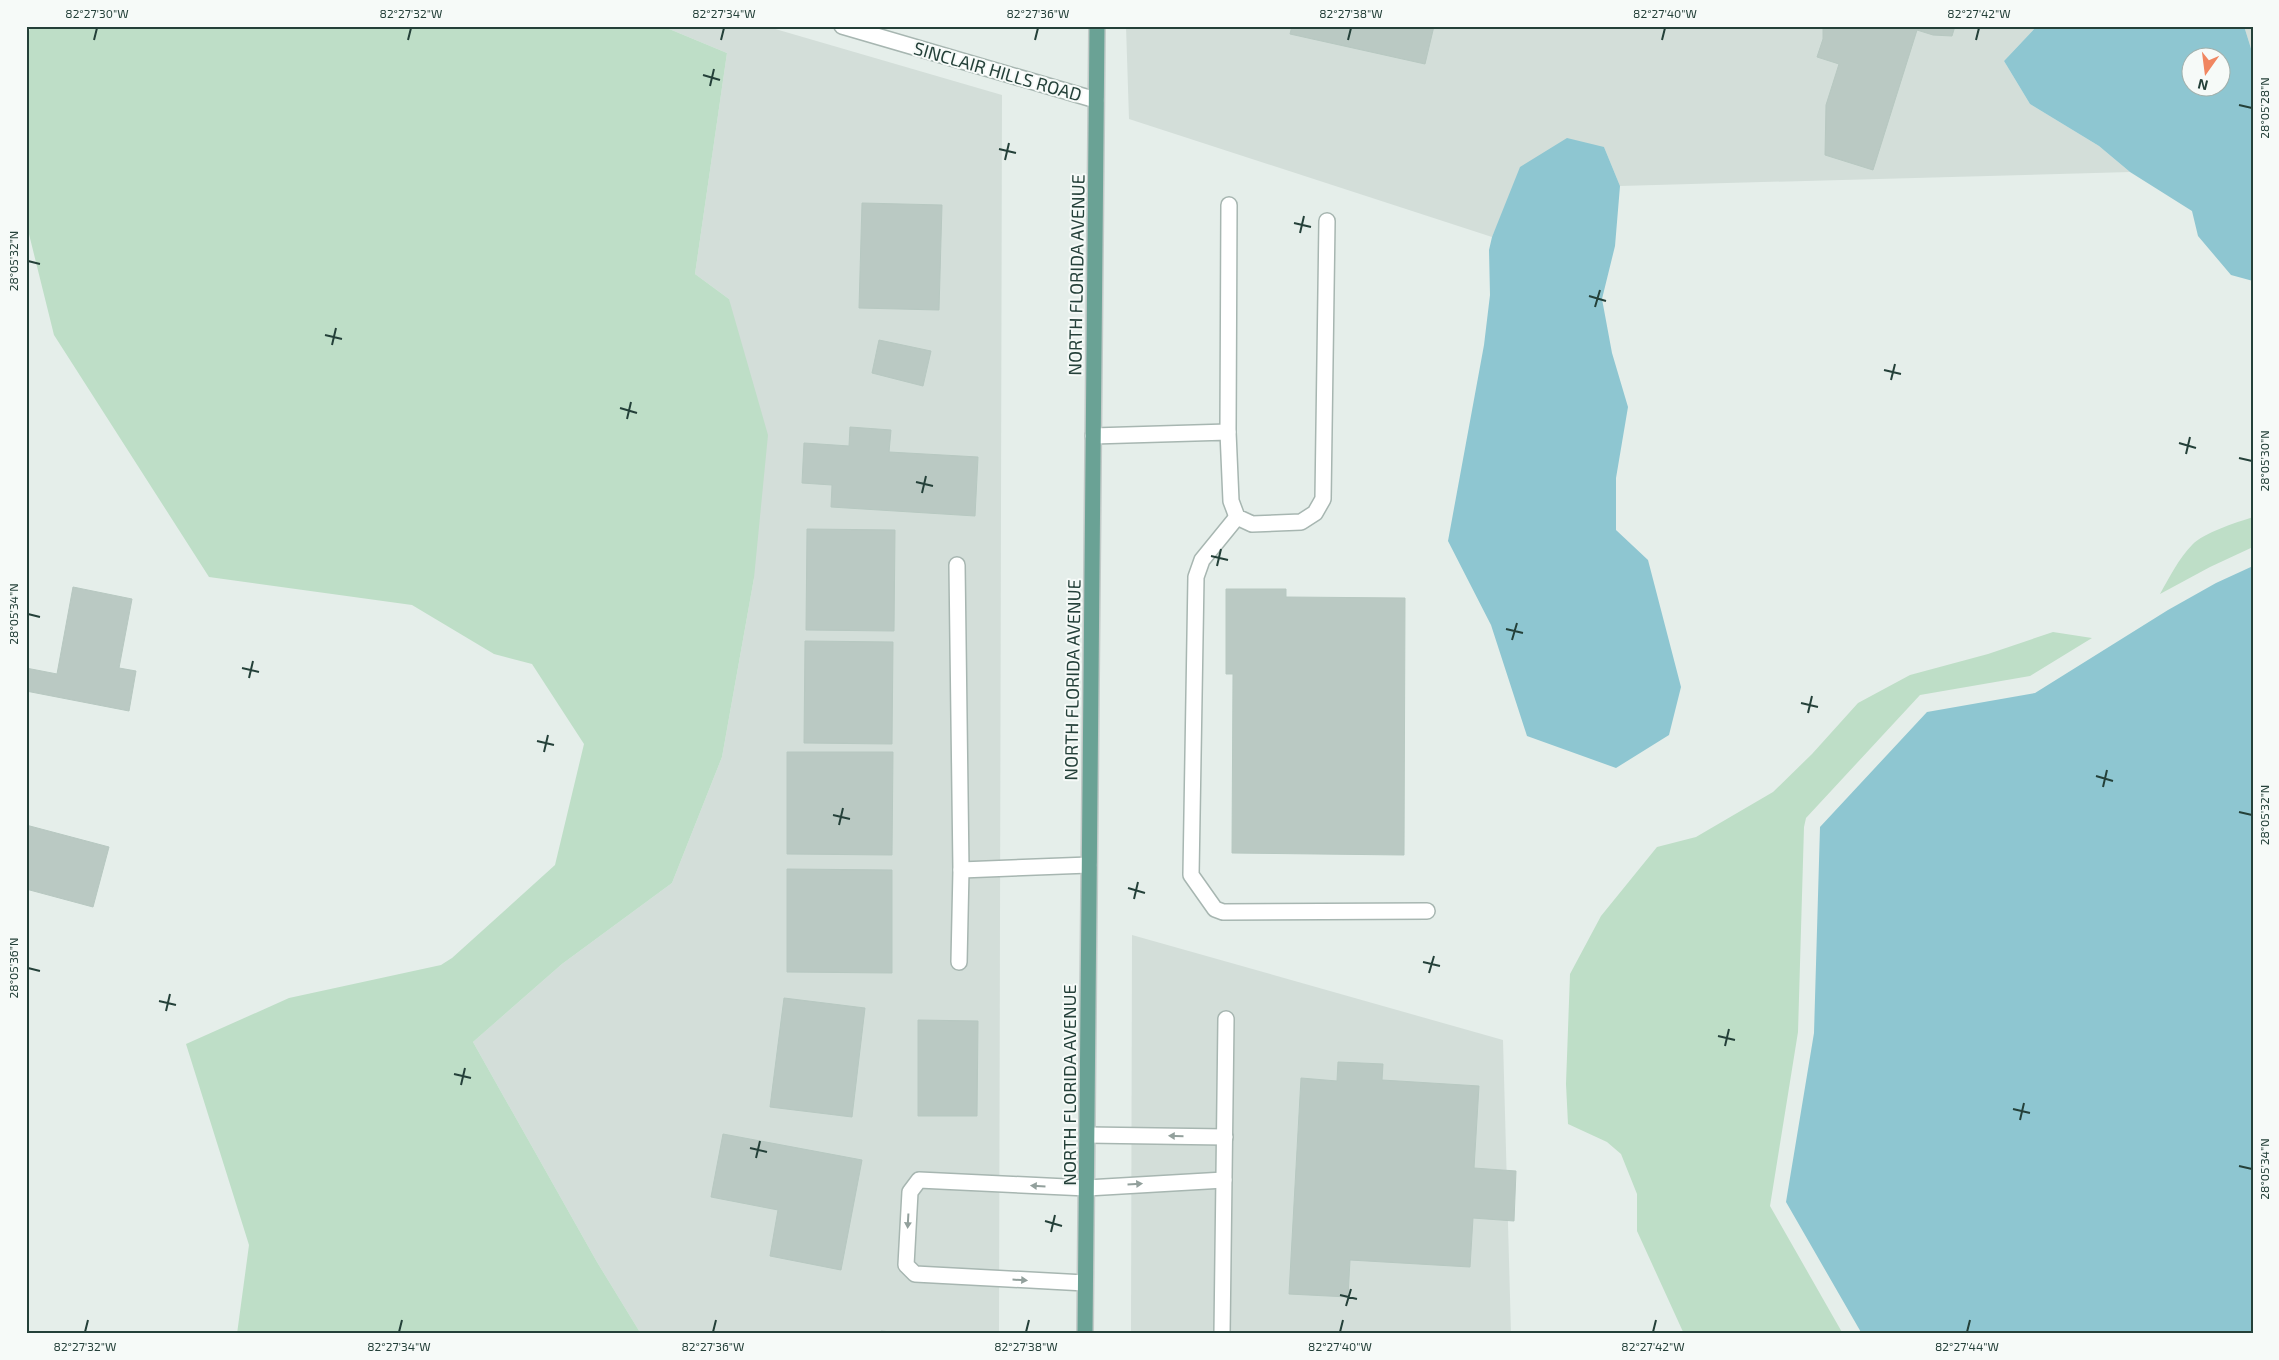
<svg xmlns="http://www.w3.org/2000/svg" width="2279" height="1360" viewBox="0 0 2279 1360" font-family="'Exo 2',sans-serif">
<rect width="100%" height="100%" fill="#e5eeea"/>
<g fill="#d3ded9">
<path d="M662 26H765L1002 95 999 1334H641L597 1262 473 1042 562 964 672 883 722 757 754 578 729 299 695 274 727 53Z"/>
<path d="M1126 26H2037L2004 61 2030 104 2099 146 2130 172 1620 186 1604 147 1505 208 1492 237 1129 119Z"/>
<path d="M2244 26H2253V55Z"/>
<path d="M1132 935 1503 1040 1511 1334H1131Z"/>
</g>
<g fill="#bedec7">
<path d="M31 26H662L727 53 695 274 729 299 768 435 754 578 722 757 672 883 562 964 473 1042 597 1262 641 1334H237L249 1245 186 1044 289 998 441 965 452 958 555 865 584 744 532 664 494 654 412 605 209 577 54 335 26 222V40Z"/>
<path d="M2253 517V547L2210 567 2160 594C2169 578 2179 558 2192 545 2205 532 2235 523 2253 517Z"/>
<path d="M2053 632 2092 638 2030 676 1920 695 1806 818 1804 827 1798 1032 1770 1206 1843 1334H1684L1637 1231V1194L1621 1154 1607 1142 1568 1124 1566 1084 1570 974 1601 916 1657 847 1696 837 1773 792 1812 754 1858 703 1910 675 1988 654Z"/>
</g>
<g fill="#8ec6d1" fill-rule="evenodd">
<path d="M2037 26H2244L2253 55V281L2231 275 2198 236 2192 211 2130 172 2099 146 2030 104 2004 61ZM2192 58H2222V88H2192Z"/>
<path d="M1567 138 1604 147 1620 186 1615 246 1602 299 1612 353 1628 407 1616 478V530L1648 560 1681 687 1669 735 1616 768 1527 736 1491 625 1448 541 1484 345 1490 295 1489 250 1492 237 1520 167Z"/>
<path d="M2253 566V1334H1862L1786 1202 1814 1033 1820 827 1927 712 2035 693 2168 610 2216 583Z"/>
</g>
<g fill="#bac9c3" stroke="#b7c8c1">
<path d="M1292 26H1434L1425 64 1290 34Z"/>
<path d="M1823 26H1955L1952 36 1933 35 1917 30 1873 170 1825 155 1826 105 1839 64 1817 57 1823 39Z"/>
<path d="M862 203 942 205 939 310 859 308Z"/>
<path d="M879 340 931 351 923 386 872 373Z"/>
<path d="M850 427 891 430 889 452 978 457 975 516 831 507 832 485 802 483 804 443 849 446Z"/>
<path d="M807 529 895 530 894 631 806 630Z"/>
<path d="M73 587 132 599 119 668 136 671 129 711 26 691V668L57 674Z"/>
<path d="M1226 589H1286V597L1405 598 1404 855 1232 853 1233 674H1226Z"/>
<path d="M805 641 893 642 892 744 804 743Z"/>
<path d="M787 752H893L892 855 787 854Z"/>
<path d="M26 825 109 847 93 907 26 889Z"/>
<path d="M787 869 892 870V973L787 972Z"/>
<path d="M784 998 865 1008 852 1117 770 1107Z"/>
<path d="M918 1020 978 1021 977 1116H918Z"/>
<path d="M1338 1062 1383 1064 1382 1080 1479 1086 1474 1168 1516 1171 1514 1221 1473 1218 1470 1267 1350 1260 1348 1297 1289 1294 1301 1078 1337 1081Z"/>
<path d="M723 1134 862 1160 841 1270 770 1256 778 1210 711 1197Z"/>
<path d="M881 1331 912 1334H881Z"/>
</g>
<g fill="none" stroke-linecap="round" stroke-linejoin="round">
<defs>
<g id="lane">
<path d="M1228 432 1229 205"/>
<path d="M1093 436 1228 432 1231 501 1237 517 1252 524 1301 522 1315 513 1323 499 1327 221"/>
<path d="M1237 517 1202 560 1196 577 1191 875 1215 909 1223 912 1427 911"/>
<path d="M957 565 961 870 1089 865"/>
<path d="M959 962 961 870"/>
<path d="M1087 1135 1225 1137"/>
<path d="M1085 1283 915 1274 906 1265 910 1192 919 1180 1087 1188 1224 1180"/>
<path d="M1222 1334 1226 1019"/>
</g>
<path id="street" d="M842 26 1096 100"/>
<path id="primary" d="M1085 1334 1097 26"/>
</defs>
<use href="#lane" stroke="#a7b6b1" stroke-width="18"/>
<use href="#street" stroke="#a7b6b1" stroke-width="18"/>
<use href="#primary" stroke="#c2cac8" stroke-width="18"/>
<use href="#lane" stroke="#fff" stroke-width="15"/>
<use href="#street" stroke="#fff" stroke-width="15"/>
<use href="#primary" stroke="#6aa295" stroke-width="15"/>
</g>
<defs><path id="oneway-solid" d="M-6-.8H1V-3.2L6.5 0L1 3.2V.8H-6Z" transform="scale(1.25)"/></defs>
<g fill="#92a09c">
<use href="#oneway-solid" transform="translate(1176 1136) rotate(-179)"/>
<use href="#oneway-solid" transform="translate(1135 1184) rotate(-4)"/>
<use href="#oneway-solid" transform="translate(1038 1186) rotate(-177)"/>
<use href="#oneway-solid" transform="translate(908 1221) rotate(93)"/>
<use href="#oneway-solid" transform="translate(1020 1280) rotate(3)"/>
</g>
<path fill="none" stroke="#244039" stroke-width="2" d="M94 40 97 28M408 40 411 28M721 40 724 28M1035 40 1038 28M1348 40 1351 28M1662 40 1665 28M1976 40 1979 28M703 75 720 80M710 86 714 69M2239 105 2252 108M999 149 1016 153M1005 160 1009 143M1294 223 1311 227M1300 233 1304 216M28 261 40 264M1589 296 1606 301M1595 307 1600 290M325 335 342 339M332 345 336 328M1884 370 1901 374M1891 380 1895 364M620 408 637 413M627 419 631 402M2179 443 2196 448M2186 454 2190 437M2239 458 2252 461M916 482 933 486M922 493 926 476M1211 556 1228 560M1217 566 1221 549M28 614 40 617M1506 629 1523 633M1512 640 1517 623M242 668 259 672M249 678 253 661M1801 703 1818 707M1808 713 1812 696M537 741 554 745M544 752 548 735M2096 776 2113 781M2103 787 2107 770M2239 812 2252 815M833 815 850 819M839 825 843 808M1128 888 1145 893M1134 899 1138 882M1423 962 1440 966M28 968 40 971M1429 973 1434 956M159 1001 176 1005M166 1011 170 994M1718 1036 1735 1040M1725 1046 1729 1029M454 1074 471 1078M461 1085 465 1068M2013 1109 2030 1113M2020 1120 2024 1103M750 1148 767 1152M756 1158 760 1141M2239 1166 2252 1169M1045 1221 1062 1226M1051 1232 1055 1215M1340 1295 1357 1299M1346 1306 1351 1289M85 1332 88 1320M399 1332 402 1320M713 1332 716 1320M1026 1332 1029 1320M1340 1332 1343 1320M1653 1332 1656 1320M1967 1332 1970 1320"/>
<g text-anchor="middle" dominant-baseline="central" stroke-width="4" stroke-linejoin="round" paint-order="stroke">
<g font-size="18" fill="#244039" stroke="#f6faf8">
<text transform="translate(998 71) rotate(16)">SINCLAIR HILLS ROAD</text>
<text transform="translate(1076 275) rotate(-89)">NORTH FLORIDA AVENUE</text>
<text transform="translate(1072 680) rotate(-89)">NORTH FLORIDA AVENUE</text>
<text transform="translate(1069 1085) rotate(-90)">NORTH FLORIDA AVENUE</text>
</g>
</g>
<rect width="2279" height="1360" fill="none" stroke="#f6faf8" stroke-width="55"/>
<g transform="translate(2206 72) rotate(194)"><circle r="24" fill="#f6faf8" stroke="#a2b0ac"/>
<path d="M0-4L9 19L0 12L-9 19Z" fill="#f08661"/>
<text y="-8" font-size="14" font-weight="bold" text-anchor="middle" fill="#244039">N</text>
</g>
<rect x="28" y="28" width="2224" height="1304" fill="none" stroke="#244039" stroke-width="2"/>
<g font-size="12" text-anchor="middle" fill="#244039">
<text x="97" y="18">82°27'30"W</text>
<text x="411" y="18">82°27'32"W</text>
<text x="724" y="18">82°27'34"W</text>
<text x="1038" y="18">82°27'36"W</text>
<text x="1351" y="18">82°27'38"W</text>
<text x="1665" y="18">82°27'40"W</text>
<text x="1979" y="18">82°27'42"W</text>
<text transform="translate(2265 108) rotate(-90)" y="4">28°05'28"N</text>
<text transform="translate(14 261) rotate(-90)" y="4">28°05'32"N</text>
<text transform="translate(2265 461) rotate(-90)" y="4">28°05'30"N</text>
<text transform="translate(14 614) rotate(-90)" y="4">28°05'34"N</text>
<text transform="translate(2265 815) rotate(-90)" y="4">28°05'32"N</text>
<text transform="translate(14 968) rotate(-90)" y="4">28°05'36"N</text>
<text transform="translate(2265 1169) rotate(-90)" y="4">28°05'34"N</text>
<text x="85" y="1351">82°27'32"W</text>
<text x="399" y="1351">82°27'34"W</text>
<text x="713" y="1351">82°27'36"W</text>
<text x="1026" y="1351">82°27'38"W</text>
<text x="1340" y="1351">82°27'40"W</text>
<text x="1653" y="1351">82°27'42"W</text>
<text x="1967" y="1351">82°27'44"W</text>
</g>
</svg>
